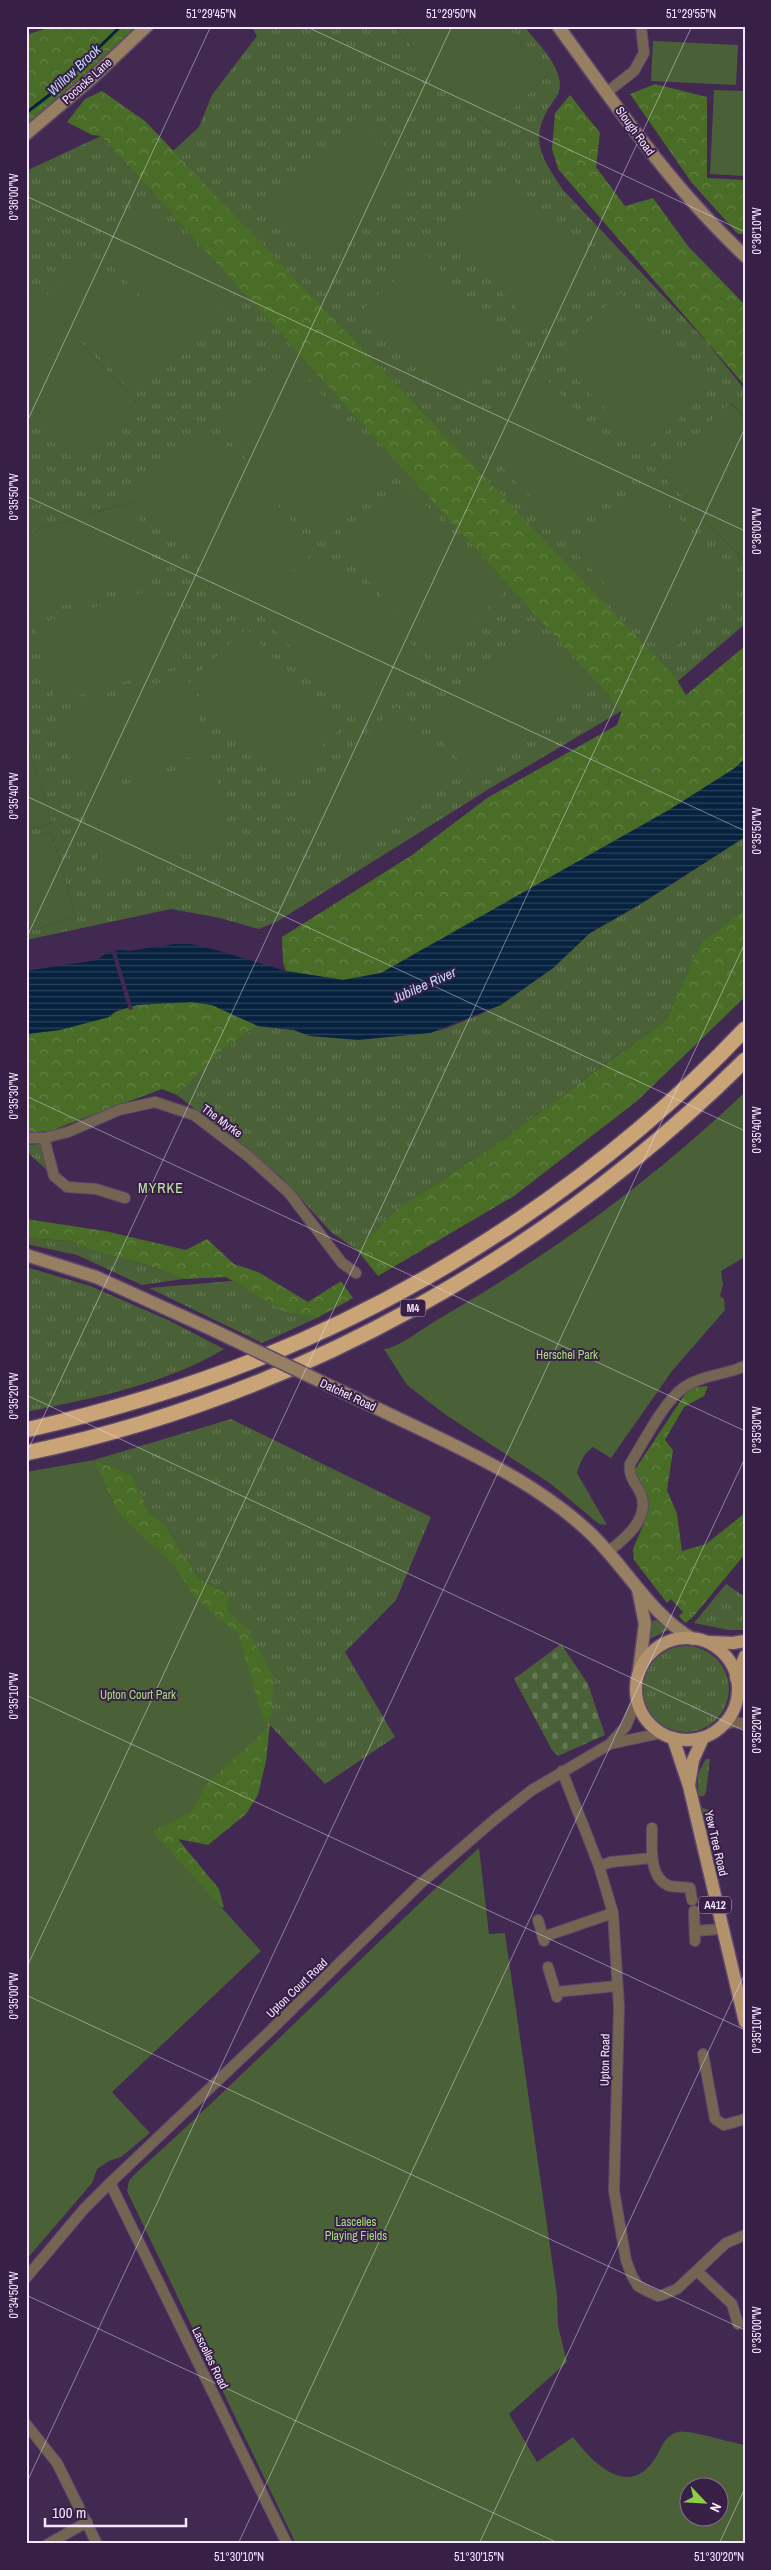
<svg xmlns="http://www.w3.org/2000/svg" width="771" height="2570" viewBox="0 0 771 2570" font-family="'Archivo Narrow',sans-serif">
<defs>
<pattern id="grass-tufts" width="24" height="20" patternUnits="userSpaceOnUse" patternTransform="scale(1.25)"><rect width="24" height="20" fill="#4a6137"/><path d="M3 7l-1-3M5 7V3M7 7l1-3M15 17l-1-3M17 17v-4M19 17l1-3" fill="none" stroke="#657855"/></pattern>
<pattern id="forest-crowns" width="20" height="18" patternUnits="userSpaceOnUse" patternTransform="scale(1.25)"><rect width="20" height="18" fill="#496c27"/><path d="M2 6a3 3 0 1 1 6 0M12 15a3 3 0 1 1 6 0" fill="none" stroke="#648147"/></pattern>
<pattern id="cemetery-stones" width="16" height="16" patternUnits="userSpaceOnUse" patternTransform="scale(1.25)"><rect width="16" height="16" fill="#4a6137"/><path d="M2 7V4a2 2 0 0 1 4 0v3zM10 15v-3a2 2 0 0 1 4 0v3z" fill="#657855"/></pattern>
<pattern id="water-rules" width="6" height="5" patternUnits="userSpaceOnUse" patternTransform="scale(1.25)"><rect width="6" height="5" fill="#06223f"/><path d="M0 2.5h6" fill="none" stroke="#2b425c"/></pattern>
</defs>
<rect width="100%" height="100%" fill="#422951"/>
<g fill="url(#grass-tufts)">
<path d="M251 26H393L489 130 549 74 505 26H524C536 42 560 64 560 85 560 94 553 101 548 109 529 143 544 160 563 190L706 341 745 390V418L731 403 659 471 745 562V624L678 681 173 151 199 127 212 95 257 36Z"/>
<path d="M101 136 623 710 489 789 278 921 259 929 220 918 171 909 26 940V932L76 917 51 832 26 840V831L52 823 26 736V609L29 616 135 501 26 533V399L79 455 136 402 32 290 26 295V171Z"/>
<path d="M745 837V909L701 942 666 1020 489 1149 395 1210 357 1250 331 1232 282 1178 177 1095 223 1050 258 1026 294 1030 310 1036 406 1035 430 1033 447 1028 488 1011 553 968 590 933 639 905Z"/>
<path d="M40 1144 50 1173 26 1151V1145Z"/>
<path d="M26 1238 69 1241 96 1252 147 1265 183 1279 142 1285 77 1255 26 1244Z"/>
<path d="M26 1267 90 1286 168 1320 224 1349C164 1385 93 1398 26 1412Z"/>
<path d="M232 1281 260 1295 285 1312 317 1318 262 1343 149 1288Z"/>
<path d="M231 1419 431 1517 396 1600 345 1652 395 1737 325 1784 270 1725 274 1679 247 1631 227 1609V1594L199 1578 162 1521 150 1514 132 1474 94 1460Z"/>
<path d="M726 1584 745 1597V1630H729L694 1623Z"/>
<path d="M659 1619 668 1630 650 1639V1622Z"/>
<circle cx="686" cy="1689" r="43"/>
<path d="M706 1759H710L706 1792 704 1796H698V1774Z"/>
<path d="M700 1807 709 1810 706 1836Z"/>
</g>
<g fill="url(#forest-crowns)">
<path d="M54 26H138L26 128V35Z"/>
<path d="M655 84 707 97V178L745 180V234H738L692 183 630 94Z"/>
<path d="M102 91 145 121 675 677 686 695 745 646V759L735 768 669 810 381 973 343 980 286 971 283 962 282 937 412 855 487 798 617 725 622 710 101 136 92 135 67 122 85 99Z"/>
<path d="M570 95 600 133 596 167 625 206 653 198 688 246 745 305V386L558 169 552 149 555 113Z"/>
<path d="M745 909V997L637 1101 514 1196 378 1276 357 1250 395 1210 489 1149 666 1020 701 942Z"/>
<path d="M192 1002 212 1005 258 1026 223 1050 177 1095 162 1089 50 1131 26 1133V1034L60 1030 109 1017C129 999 166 1003 192 1002Z"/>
<path d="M26 1219 105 1231 186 1250 207 1239 234 1264 258 1272 308 1302 341 1281 353 1298 317 1318 285 1312 226 1277 183 1279 147 1265 96 1252 69 1241 26 1238Z"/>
<path d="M708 1386 704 1396 684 1407 665 1440 673 1450 667 1490 677 1514 682 1551 706 1544 745 1513V1554L693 1617 685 1623 679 1616 683 1612 671 1599 667 1603 634 1560 633 1549 644 1523 646 1500 634 1471 689 1388Z"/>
<path d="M94 1460 132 1474 150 1514 162 1521 199 1578 227 1594V1609L247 1630 275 1679 266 1761 258 1795 246 1814 208 1845 178 1839 219 1889 224 1908 148 1860 144 1580Z"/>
</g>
<path fill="url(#cemetery-stones)" d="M561 1644 588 1684 605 1735 558 1756 552 1750 514 1679Z"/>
<g fill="#4a6137" fill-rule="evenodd">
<path d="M393 26H505L549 74 489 130Z"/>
<path d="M653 41 738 45 736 85 651 81Z"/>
<path d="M714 90 745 91V176L710 174Z"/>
<path d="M357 117 411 174 318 263 264 207Z"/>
<path d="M511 177 599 274 536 330 449 233Z"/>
<path d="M146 202 233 295 183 342 96 249Z"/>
<path d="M424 252 515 350 453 408 362 310Z"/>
<path d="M91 254 179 346 132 391 44 298Z"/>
<path d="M32 290 136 402 79 456 26 399V295Z"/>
<path d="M620 292 711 389 645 451 554 355Z"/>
<path d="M284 354 395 474 323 542 211 421Z"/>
<path d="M537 369 629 467 562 530 470 433Z"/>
<path d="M730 403 745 418V562L659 471Z"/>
<path d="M205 425 317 549 244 616 131 492Z"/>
<path d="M404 481 505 592 436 655 335 544Z"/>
<path d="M646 482 741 586 669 653 573 549Z"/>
<path d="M135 501 157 578 28 616 26 609V533Z"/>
<path d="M325 551 428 661 362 723 259 613Z"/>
<path d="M162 587 185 664 56 702 34 625Z"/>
<path d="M531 621 589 685 480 783 423 720Z"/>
<path d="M246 629 341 728 283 783 189 684 208 752 79 790 57 713 186 675 188 683Z"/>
<path d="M397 706 453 768 350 862 294 800Z"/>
<path d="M26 736 52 823 26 831Z"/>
<path d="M211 760 233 840 103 877 81 797Z"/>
<path d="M51 832 76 917 26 932V840Z"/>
<path d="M745 1092V1257L721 1271 723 1285 720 1296 724 1299 725 1310 672 1371 611 1458 593 1447C584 1453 580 1462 577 1473L607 1525 599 1524 551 1484 446 1415 407 1385 384 1349C396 1349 425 1327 437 1320 549 1255 651 1182 745 1092Z"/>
<path d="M94 1460 119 1514 176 1568 194 1597 238 1634 259 1706 268 1727 207 1784 190 1813 152 1831 261 1951 112 2092 150 2133 121 2157 109 2161 97 2169 92 2183 26 2260V1472Z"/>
<path d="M479 1848 489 1934 505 1933 557 2295 558 2326 567 2362 509 2414 537 2462 573 2437C592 2462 628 2499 654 2460 662 2449 663 2436 678 2432 687 2429 731 2443 745 2445V2544H296L127 2191 129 2181 135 2174C252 2068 362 1955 479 1848ZM688 2488H718V2518H688Z"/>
</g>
<path fill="url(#water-rules)" d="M745 759V837L639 905 590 933 553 968 501 1005 430 1033 358 1040 310 1036 294 1030 258 1026 212 1005 192 1002 137 1005 114 1012 109 1017 60 1030 26 1034V971L97 960C105 953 119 948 129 951L174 944H190L216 950 286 971 343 980 381 973 669 810 735 768Z"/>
<path fill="#422951" d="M115 949 133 1009 129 1010 111 950Z"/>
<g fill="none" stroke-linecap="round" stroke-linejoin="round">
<path stroke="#06223f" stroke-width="3" d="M26 113 52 93 121 26"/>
<defs>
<g id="minor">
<path d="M606 93 634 71 644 53 641 26"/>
<path d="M26 1138H44L68 1132 119 1110 155 1102 194 1115 249 1157 289 1193 342 1263 356 1273"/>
<path d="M44 1138 54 1176 67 1187 96 1189 125 1198"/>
<path d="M608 1552C624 1539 648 1521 642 1497 638 1485 628 1478 630 1464 644 1442 662 1404 683 1388 701 1375 725 1375 745 1366"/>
<path d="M737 1684 745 1696"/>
<path d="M723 1725 733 1722 745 1724"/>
<path d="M610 1744 626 1726 637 1700"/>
<path d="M562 1771 599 1866 613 1913 619 2007 614 2191 626 2260 632 2276 638 2286 649 2292 658 2296 665 2294 677 2289 726 2243 745 2235"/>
<path d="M652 1828C652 1845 648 1879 670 1886 676 1887 684 1887 690 1888L692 1900"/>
<path d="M599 1866 611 1862 652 1858"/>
<path d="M694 1911 695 1941"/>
<path d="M538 1920 544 1941"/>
<path d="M695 1931 721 1929"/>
<path d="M543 1937 613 1913"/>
<path d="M548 1967 557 1997"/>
<path d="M556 1992 617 1986"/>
<path d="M703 2054 715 2119 724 2125 745 2119"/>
<path d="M110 2183 287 2544"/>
<path d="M697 2271 732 2304 738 2324"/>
<path d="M26 2278 84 2209 110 2183 270 2031 420 1884 494 1820 532 1790 610 1744 661 1733"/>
<path d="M26 2424 57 2463 97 2544"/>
<path d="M48 2544 87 2522"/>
</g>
<g id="secondary">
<path d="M558 26C616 106 672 188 745 256"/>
<path d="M26 134 91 79 147 26"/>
<path d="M26 1255 96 1277 213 1330"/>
<path d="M393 1416C460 1448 533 1480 588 1531 624 1564 650 1615 693 1639"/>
<path d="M638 1589 645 1624 639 1671"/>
</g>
<g id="primary">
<circle cx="687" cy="1689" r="51"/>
<path d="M709 1642 733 1643 745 1641"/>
<path d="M736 1678 745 1656"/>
<path d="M673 1738 689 1786 745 2022"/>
<path d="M689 1785 693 1760 703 1738"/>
</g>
<g id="motorway">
<path d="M26 1430C104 1412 180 1390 255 1360 435 1289 612 1170 745 1029"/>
<path d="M26 1453C298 1396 548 1255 745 1060"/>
</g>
</defs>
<use href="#minor" stroke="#5f476d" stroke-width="12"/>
<use href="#secondary" stroke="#5f476d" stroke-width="15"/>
<use href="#primary" stroke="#5f476d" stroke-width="15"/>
<use href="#motorway" stroke="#5f476d" stroke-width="18"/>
<use href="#minor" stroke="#746553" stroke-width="10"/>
<use href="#secondary" stroke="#977f62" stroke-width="12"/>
<use href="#primary" stroke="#b1926d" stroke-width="12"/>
<use href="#motorway" stroke="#c9a477" stroke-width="15"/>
<defs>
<path id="secondary-bridge" d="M213 1330 393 1416"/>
</defs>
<use href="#secondary-bridge" stroke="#5f476d" stroke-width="15" stroke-linecap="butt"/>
<use href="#secondary-bridge" stroke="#977f62" stroke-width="12"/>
</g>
<path fill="none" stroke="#f5e6ff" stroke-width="1" stroke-opacity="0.45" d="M305 26 745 232M26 196 745 531M26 424 211 26M26 496 745 831M26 796 745 1131M26 939 452 26M26 1096 745 1431M26 1395 745 1731M26 1454 692 26M26 1695 745 2030M26 1969 745 428M26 1995 745 2330M26 2295 560 2544M26 2484 745 943M238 2544 745 1458M479 2544 745 1973M719 2544 745 2488"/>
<g text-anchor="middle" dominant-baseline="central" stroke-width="4" stroke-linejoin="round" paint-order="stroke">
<g fill="#381f46" stroke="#bcaac8" stroke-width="1">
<rect x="400.5" y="1299.5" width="25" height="17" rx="4"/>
<rect x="699" y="1896.5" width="32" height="17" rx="4"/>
</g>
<g font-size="11" font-weight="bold" fill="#f5e6ff">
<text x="413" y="1308">M4</text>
<text x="715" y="1905">A412</text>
</g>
<g font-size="12" fill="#f5e6ff" stroke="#381f46">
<text transform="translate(87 81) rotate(-42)">Pococks Lane</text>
<text transform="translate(635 131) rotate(54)">Slough Road</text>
<text transform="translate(222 1121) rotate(36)">The Myrke</text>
<text transform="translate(348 1395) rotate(25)">Datchet Road</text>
<text transform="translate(716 1843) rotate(77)">Yew Tree Road</text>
<text transform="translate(297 1988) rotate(-44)">Upton Court Road</text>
<text transform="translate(605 2060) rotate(-89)">Upton Road</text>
<text transform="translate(210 2358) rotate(64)">Lascelles Road</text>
</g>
<g font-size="12" fill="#aadf7f" stroke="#381f46">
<text x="567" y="1355">Herschel Park</text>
<text x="138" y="1695">Upton Court Park</text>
<text x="356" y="2222">Lascelles<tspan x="356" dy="14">Playing Fields</tspan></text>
</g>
<g font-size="14" font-style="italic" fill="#bcd9f9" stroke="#381f46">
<text transform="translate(74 70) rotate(-43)">Willow Brook</text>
<text transform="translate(424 985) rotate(-24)">Jubilee River</text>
</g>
<g font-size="14" letter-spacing="1" fill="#c4eba6" stroke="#381f46">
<text x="161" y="1188">MYRKE</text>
</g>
</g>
<rect width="771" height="2570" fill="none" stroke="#381f46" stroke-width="55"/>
<g transform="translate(704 2502) rotate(115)"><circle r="24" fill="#381f46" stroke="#846f90"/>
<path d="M0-4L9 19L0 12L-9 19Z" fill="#8bce47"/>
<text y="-8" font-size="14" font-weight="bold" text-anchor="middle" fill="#f5e6ff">N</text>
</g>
<path d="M45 2518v8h141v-8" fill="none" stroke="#f5e6ff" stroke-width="2.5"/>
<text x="52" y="2518" font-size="15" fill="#f5e6ff" stroke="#381f46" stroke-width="4" paint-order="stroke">100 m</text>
<rect x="28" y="28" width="716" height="2514" fill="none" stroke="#f5e6ff" stroke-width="2"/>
<g font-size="12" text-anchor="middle" fill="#f5e6ff">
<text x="211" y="18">51°29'45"N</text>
<text x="451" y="18">51°29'50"N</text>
<text x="691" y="18">51°29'55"N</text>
<text transform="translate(14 197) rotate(-90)" y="4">0°36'00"W</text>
<text transform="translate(757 231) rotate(-90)" y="4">0°36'10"W</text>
<text transform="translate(14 497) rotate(-90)" y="4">0°35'50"W</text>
<text transform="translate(757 531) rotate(-90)" y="4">0°36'00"W</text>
<text transform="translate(14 796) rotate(-90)" y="4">0°35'40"W</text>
<text transform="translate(757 831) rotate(-90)" y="4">0°35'50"W</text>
<text transform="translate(14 1096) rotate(-90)" y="4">0°35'30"W</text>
<text transform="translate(757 1130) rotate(-90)" y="4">0°35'40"W</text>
<text transform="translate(14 1396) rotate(-90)" y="4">0°35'20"W</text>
<text transform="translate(757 1430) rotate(-90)" y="4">0°35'30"W</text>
<text transform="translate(14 1696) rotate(-90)" y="4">0°35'10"W</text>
<text transform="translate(757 1730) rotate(-90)" y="4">0°35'20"W</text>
<text transform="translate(14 1996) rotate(-90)" y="4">0°35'00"W</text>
<text transform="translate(757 2030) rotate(-90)" y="4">0°35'10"W</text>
<text transform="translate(14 2295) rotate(-90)" y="4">0°34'50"W</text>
<text transform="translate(757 2330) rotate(-90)" y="4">0°35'00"W</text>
<text x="239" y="2561">51°30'10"N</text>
<text x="479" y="2561">51°30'15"N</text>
<text x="719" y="2561">51°30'20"N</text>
</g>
</svg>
